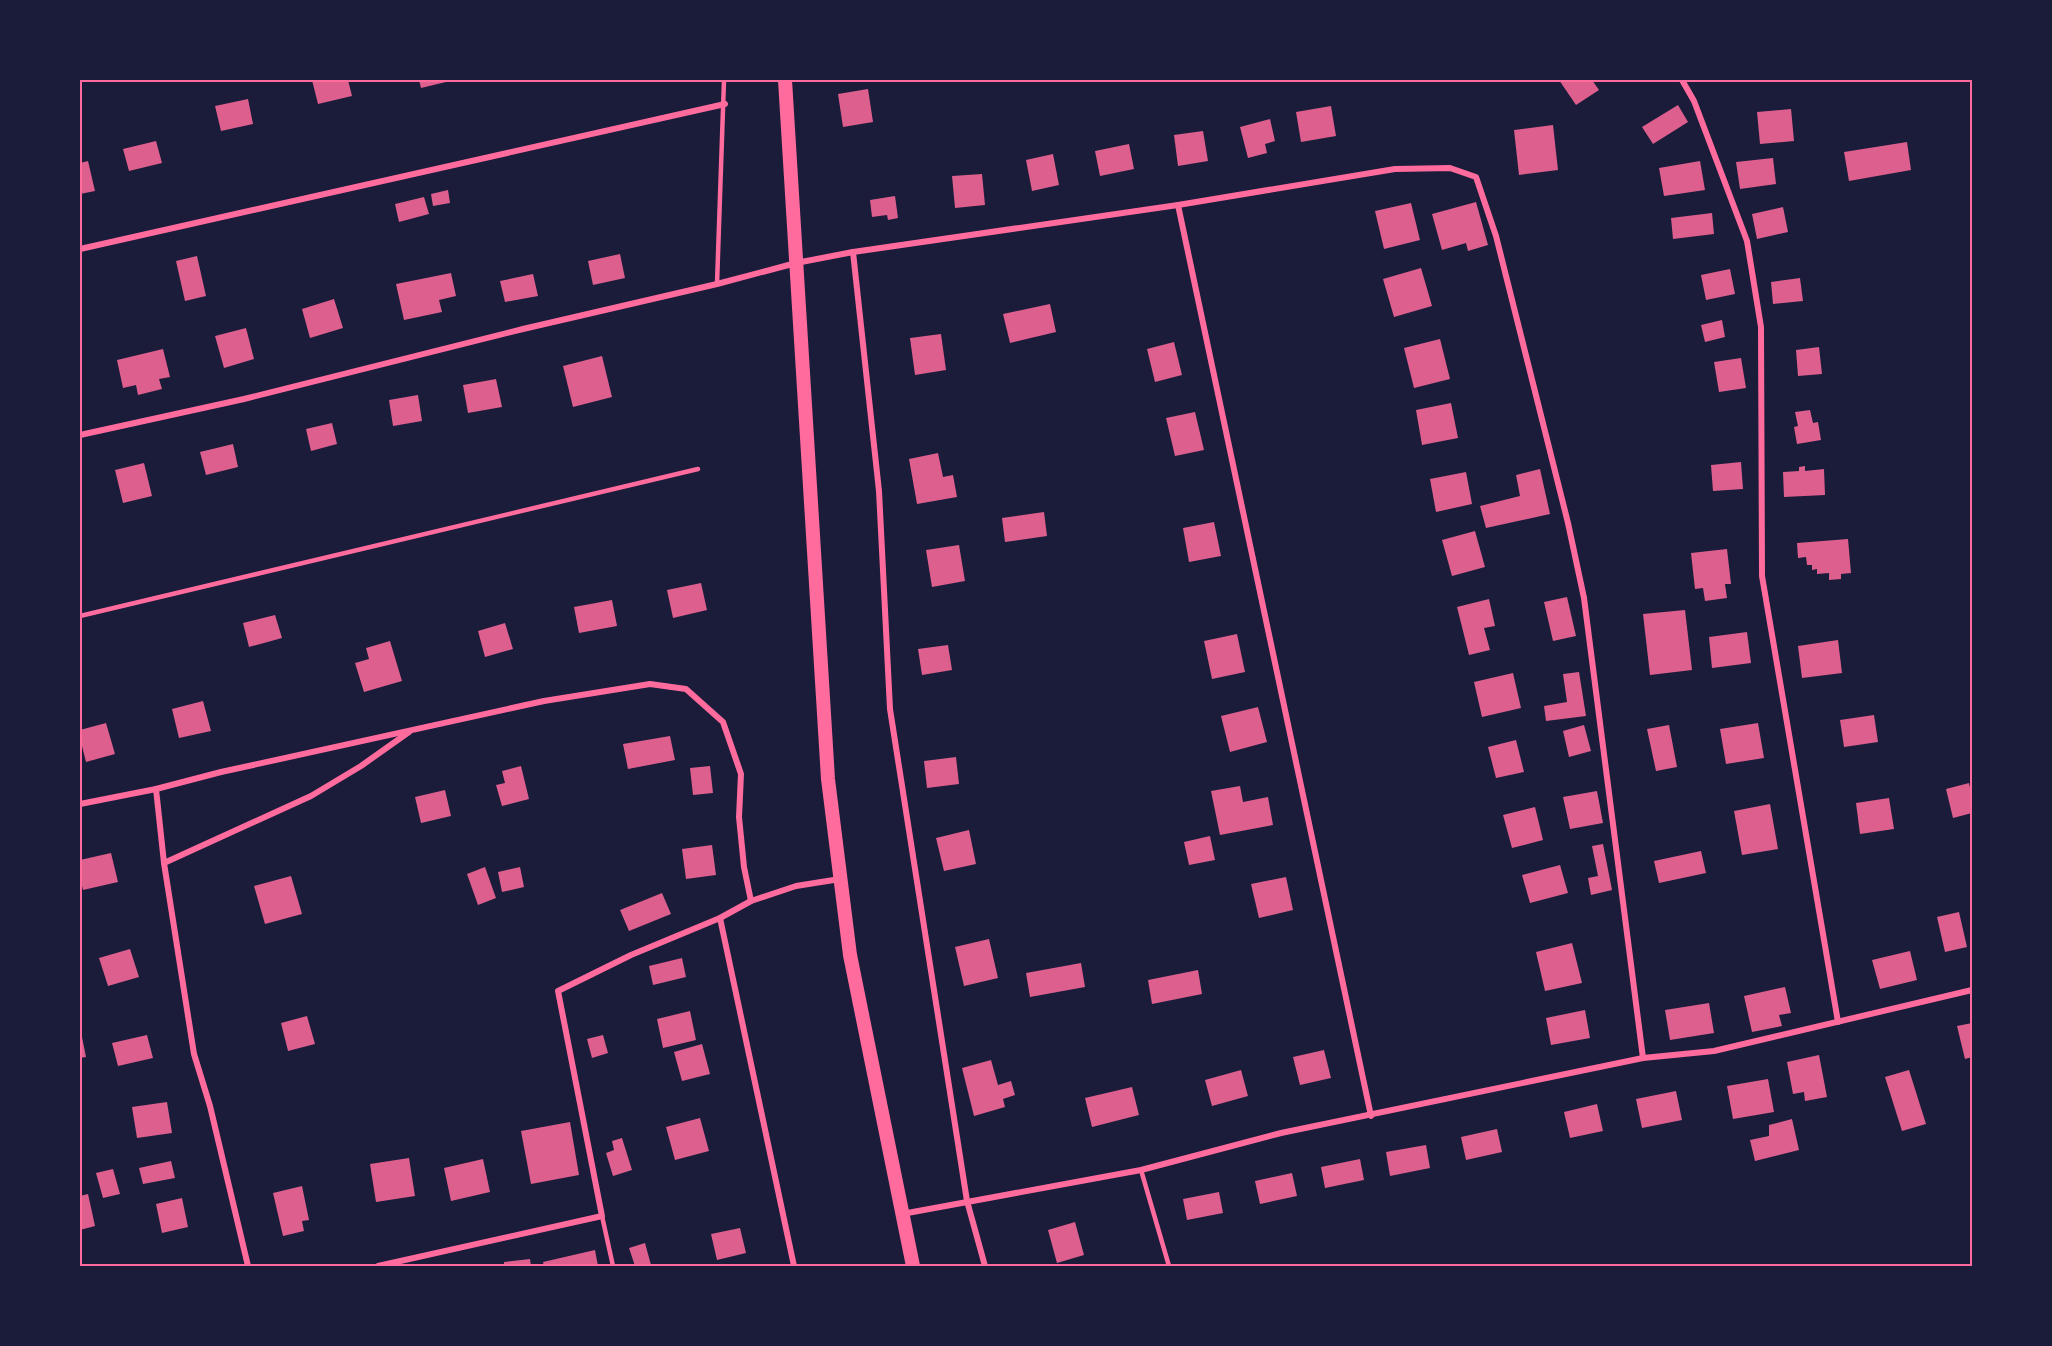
<svg xmlns="http://www.w3.org/2000/svg" width="2052" height="1346" viewBox="0 0 2052 1346" font-family="Merriweather,serif">
<rect width="100%" height="100%" fill="#1b1b3a"/>
<g fill="#dd5f8e">
<path d="M312 80H348L352 96 318 104Z"/>
<path d="M419 80H446V82L421 88Z"/>
<path d="M1559 80H1592L1599 90 1576 105Z"/>
<path d="M868 89 873 122 843 127 838 94Z"/>
<path d="M248 99 253 124 221 131 215 106Z"/>
<path d="M1678 105 1688 122 1653 144 1642 127Z"/>
<path d="M1331 106 1336 136 1301 142 1296 112Z"/>
<path d="M1791 109 1794 141 1760 144 1757 112Z"/>
<path d="M1270 119 1275 141 1265 144 1267 153 1248 158 1240 127Z"/>
<path d="M1553 125 1558 170 1519 175 1514 130Z"/>
<path d="M1203 131 1208 161 1178 166 1174 135Z"/>
<path d="M156 141 162 163 129 171 123 149Z"/>
<path d="M1907 142 1911 170 1849 181 1844 152Z"/>
<path d="M1129 144 1134 169 1100 176 1095 151Z"/>
<path d="M1053 154 1059 185 1032 191 1026 160Z"/>
<path d="M1773 158 1776 184 1740 189 1736 162Z"/>
<path d="M88 161 95 191 80 194V163Z"/>
<path d="M1700 161 1705 190 1664 196 1659 168Z"/>
<path d="M982 174 985 205 955 208 952 176Z"/>
<path d="M448 190 450 203 433 206 431 194Z"/>
<path d="M895 196 898 218 888 220 887 215 872 217 870 200Z"/>
<path d="M424 197 429 214 399 222 395 204Z"/>
<path d="M1476 202 1488 245 1468 251 1466 243 1442 250 1432 214Z"/>
<path d="M1411 203 1420 240 1384 249 1375 211Z"/>
<path d="M1783 207 1788 232 1757 239 1752 214Z"/>
<path d="M1712 213 1714 234 1673 239 1671 218Z"/>
<path d="M620 254 625 278 593 285 588 261Z"/>
<path d="M197 256 206 296 185 301 176 261Z"/>
<path d="M1421 268 1432 306 1394 317 1383 279Z"/>
<path d="M1730 269 1735 294 1706 300 1701 275Z"/>
<path d="M451 273 456 296 439 300 442 312 404 320 396 284Z"/>
<path d="M533 274 538 296 505 302 500 281Z"/>
<path d="M1800 278 1803 301 1773 304 1771 282Z"/>
<path d="M334 299 343 328 310 338 302 309Z"/>
<path d="M1050 304 1056 332 1010 343 1003 314Z"/>
<path d="M1722 320 1725 337 1705 342 1701 325Z"/>
<path d="M246 328 254 359 224 368 215 336Z"/>
<path d="M941 334 946 370 915 375 910 338Z"/>
<path d="M1440 339 1450 379 1414 388 1404 348Z"/>
<path d="M1174 342 1182 375 1155 382 1147 349Z"/>
<path d="M1819 347 1822 374 1798 376 1796 350Z"/>
<path d="M163 349 170 377 159 379 162 389 138 395 136 385 123 388 117 360Z"/>
<path d="M602 356 612 397 573 407 563 366Z"/>
<path d="M1741 358 1746 388 1719 392 1714 362Z"/>
<path d="M496 379 502 407 468 413 463 385Z"/>
<path d="M418 395 422 421 393 426 389 400Z"/>
<path d="M1451 403 1458 438 1422 445 1416 410Z"/>
<path d="M1810 410 1813 423 1818 422 1821 440 1797 444 1794 427 1798 426 1795 412Z"/>
<path d="M1195 412 1204 450 1175 456 1166 418Z"/>
<path d="M332 423 337 444 311 451 306 429Z"/>
<path d="M233 444 238 467 206 475 200 452Z"/>
<path d="M938 453 943 477 953 475 957 497 917 504 909 459Z"/>
<path d="M1741 462 1743 489 1713 491 1711 465Z"/>
<path d="M144 463 152 496 123 503 115 470Z"/>
<path d="M1805 466V471L1824 469 1825 495 1784 497 1783 472 1799 471V467Z"/>
<path d="M1540 469 1550 514 1486 528 1480 506 1520 496 1516 475Z"/>
<path d="M1466 472 1472 504 1436 512 1430 479Z"/>
<path d="M1044 512 1047 536 1005 542 1002 518Z"/>
<path d="M1214 522 1221 556 1189 562 1183 528Z"/>
<path d="M1475 531 1485 567 1452 576 1442 540Z"/>
<path d="M1848 539 1851 573 1841 574V579L1829 580V573L1817 574V569L1812 570V565H1807L1806 557 1798 558 1797 543Z"/>
<path d="M959 545 965 581 932 587 926 550Z"/>
<path d="M1727 549 1731 584H1725L1727 598 1705 601 1703 588 1695 589 1691 553Z"/>
<path d="M701 583 707 610 673 618 667 590Z"/>
<path d="M1567 597 1576 636 1553 641 1544 602Z"/>
<path d="M1489 599 1495 626 1484 628 1490 650 1469 655 1457 607Z"/>
<path d="M612 600 617 626 579 633 574 607Z"/>
<path d="M1685 610 1692 670 1650 675 1643 614Z"/>
<path d="M275 615 282 638 249 647 243 623Z"/>
<path d="M505 623 513 649 485 657 478 631Z"/>
<path d="M1747 632 1751 663 1712 668 1709 637Z"/>
<path d="M1237 634 1245 672 1212 679 1204 641Z"/>
<path d="M1838 640 1842 673 1802 678 1798 646Z"/>
<path d="M390 641 402 681 364 692 355 663 369 659 366 648Z"/>
<path d="M948 645 952 670 922 675 918 649Z"/>
<path d="M1579 672 1586 716 1546 721 1544 706 1567 702 1563 674Z"/>
<path d="M1513 673 1521 708 1482 717 1474 682Z"/>
<path d="M203 701 211 731 179 738 172 709Z"/>
<path d="M1258 707 1267 742 1230 752 1221 716Z"/>
<path d="M1874 715 1878 742 1844 747 1840 720Z"/>
<path d="M106 723 115 754 86 762 80 738V730Z"/>
<path d="M1758 723 1764 758 1726 764 1720 729Z"/>
<path d="M1584 725 1591 751 1569 757 1563 731Z"/>
<path d="M1669 725 1677 767 1656 771 1647 729Z"/>
<path d="M670 736 675 760 628 769 623 744Z"/>
<path d="M1516 740 1524 772 1496 778 1488 747Z"/>
<path d="M956 757 959 784 927 788 924 761Z"/>
<path d="M521 766 529 799 502 806 496 785 505 783 502 771Z"/>
<path d="M710 766 713 793 693 795 690 768Z"/>
<path d="M1969 783 1972 797V813L1953 818 1946 789Z"/>
<path d="M1240 786 1243 802 1268 797 1273 825 1220 835 1211 791Z"/>
<path d="M445 790 451 816 421 823 415 797Z"/>
<path d="M1597 791 1603 823 1570 829 1563 797Z"/>
<path d="M1889 798 1894 829 1860 834 1856 803Z"/>
<path d="M1770 804 1778 849 1742 855 1734 811Z"/>
<path d="M1535 807 1543 840 1512 848 1503 815Z"/>
<path d="M969 830 976 864 944 871 936 838Z"/>
<path d="M1210 836 1215 860 1189 865 1184 842Z"/>
<path d="M1603 844 1612 890 1591 895 1588 878 1598 876 1592 846Z"/>
<path d="M712 845 716 875 686 879 682 849Z"/>
<path d="M1701 851 1706 873 1659 883 1654 861Z"/>
<path d="M111 853 118 882 83 890 80 877V860Z"/>
<path d="M1560 865 1568 893 1530 903 1522 875Z"/>
<path d="M485 867 496 898 478 905 467 874Z"/>
<path d="M520 867 524 887 502 892 498 872Z"/>
<path d="M291 876 302 914 265 924 254 886Z"/>
<path d="M1286 877 1293 910 1259 918 1251 884Z"/>
<path d="M662 893 671 914 629 931 620 910Z"/>
<path d="M1959 912 1967 947 1945 952 1937 917Z"/>
<path d="M989 939 998 978 964 986 955 947Z"/>
<path d="M1572 943 1582 983 1545 991 1536 952Z"/>
<path d="M130 949 139 977 108 986 99 958Z"/>
<path d="M1910 951 1917 980 1880 989 1872 960Z"/>
<path d="M682 958 686 977 653 985 649 966Z"/>
<path d="M1081 963 1085 987 1030 997 1026 973Z"/>
<path d="M1198 970 1202 994 1152 1004 1148 980Z"/>
<path d="M1785 987 1791 1013 1779 1015 1782 1026 1752 1032 1744 996Z"/>
<path d="M1709 1003 1714 1033 1670 1040 1665 1010Z"/>
<path d="M1585 1010 1590 1038 1551 1045 1546 1018Z"/>
<path d="M690 1011 696 1040 663 1048 657 1019Z"/>
<path d="M307 1016 315 1044 288 1051 281 1023Z"/>
<path d="M1972 1023V1057L1965 1059 1957 1026Z"/>
<path d="M81 1032 86 1057 80 1058V1032Z"/>
<path d="M147 1035 153 1058 118 1066 112 1043Z"/>
<path d="M603 1035 608 1053 592 1058 587 1039Z"/>
<path d="M702 1044 710 1074 682 1081 674 1052Z"/>
<path d="M1324 1050 1331 1078 1300 1085 1293 1057Z"/>
<path d="M1819 1055 1827 1097 1805 1101 1804 1092 1793 1094 1787 1062Z"/>
<path d="M991 1060 998 1085 1011 1081 1015 1095 1003 1099 1005 1107 974 1116 962 1068Z"/>
<path d="M1241 1070 1248 1096 1212 1106 1205 1080Z"/>
<path d="M1909 1070 1926 1124 1902 1131 1885 1077Z"/>
<path d="M1768 1079 1774 1112 1733 1119 1727 1086Z"/>
<path d="M1132 1087 1139 1115 1092 1127 1085 1098Z"/>
<path d="M1676 1091 1682 1120 1642 1128 1636 1099Z"/>
<path d="M167 1102 172 1133 137 1138 132 1107Z"/>
<path d="M1597 1104 1603 1131 1570 1138 1564 1112Z"/>
<path d="M700 1118 709 1151 675 1160 666 1127Z"/>
<path d="M1792 1119 1799 1150 1755 1161 1750 1140 1769 1136V1125Z"/>
<path d="M570 1122 579 1175 531 1184 521 1131Z"/>
<path d="M1497 1129 1502 1152 1466 1160 1461 1137Z"/>
<path d="M622 1138 632 1170 613 1176 606 1153 614 1150 612 1141Z"/>
<path d="M1426 1145 1430 1168 1390 1176 1386 1152Z"/>
<path d="M409 1158 415 1196 376 1202 370 1164Z"/>
<path d="M483 1159 490 1192 451 1201 444 1168Z"/>
<path d="M1360 1159 1364 1180 1325 1188 1321 1167Z"/>
<path d="M171 1161 175 1178 143 1184 139 1168Z"/>
<path d="M113 1169 120 1194 103 1198 96 1173Z"/>
<path d="M1292 1173 1297 1196 1260 1204 1255 1181Z"/>
<path d="M302 1186 309 1220 302 1221 304 1231 283 1236 273 1193Z"/>
<path d="M1219 1192 1223 1213 1187 1220 1183 1199Z"/>
<path d="M88 1194 95 1226 80 1230V1196Z"/>
<path d="M182 1198 188 1227 162 1233 156 1204Z"/>
<path d="M1075 1222 1084 1255 1057 1263 1048 1230Z"/>
<path d="M740 1228 746 1253 717 1260 711 1234Z"/>
<path d="M645 1243 651 1265 635 1266 629 1248Z"/>
<path d="M595 1250 598 1266H544L543 1262Z"/>
<path d="M530 1259 531 1266H504V1262Z"/>
</g>
<g fill="none" stroke-linecap="round" stroke-linejoin="round">
<g stroke="#ff6b9d" stroke-width="4.5">
<path d="M717 284 724 80"/>
<path d="M80 616 698 469"/>
<path d="M1141 1170 1169 1266"/>
<path d="M602 1216 613 1266"/>
</g>
<g stroke="#ff6b9d" stroke-width="6">
<path d="M1682 80 1694 101 1747 241 1761 327 1762 576 1838 1022"/>
<path d="M1178 205 1371 1116"/>
<path d="M80 249 725 104"/>
<path d="M853 252 879 491 890 709 967 1201 985 1266"/>
<path d="M80 435 244 399 523 329 717 284 796 263 853 252 1178 205 1395 169 1450 168 1476 177 1496 236 1568 523 1584 598 1643 1058"/>
<path d="M156 789 164 863 194 1054 210 1106 248 1266"/>
<path d="M80 804 156 789 221 772 544 701 650 684 686 689 723 722 741 774 739 817 744 867 751 901"/>
<path d="M164 863 311 796 361 766 409 732"/>
<path d="M720 918 794 1266"/>
<path d="M902 1214 1141 1170 1281 1133 1643 1058 1714 1051 1972 990"/>
<path d="M378 1266 602 1216 558 991 631 955 720 918 751 901 796 886 840 879"/>
</g>
<path stroke="#ff6b9d" stroke-width="14" d="M785 80 828 779 850 955 913 1266"/>
</g>
<rect width="2052" height="1346" fill="none" stroke="#1b1b3a" stroke-width="162"/>
<rect x="81" y="81" width="1890" height="1184" fill="none" stroke="#ff6b9d" stroke-width="2"/>
</svg>
